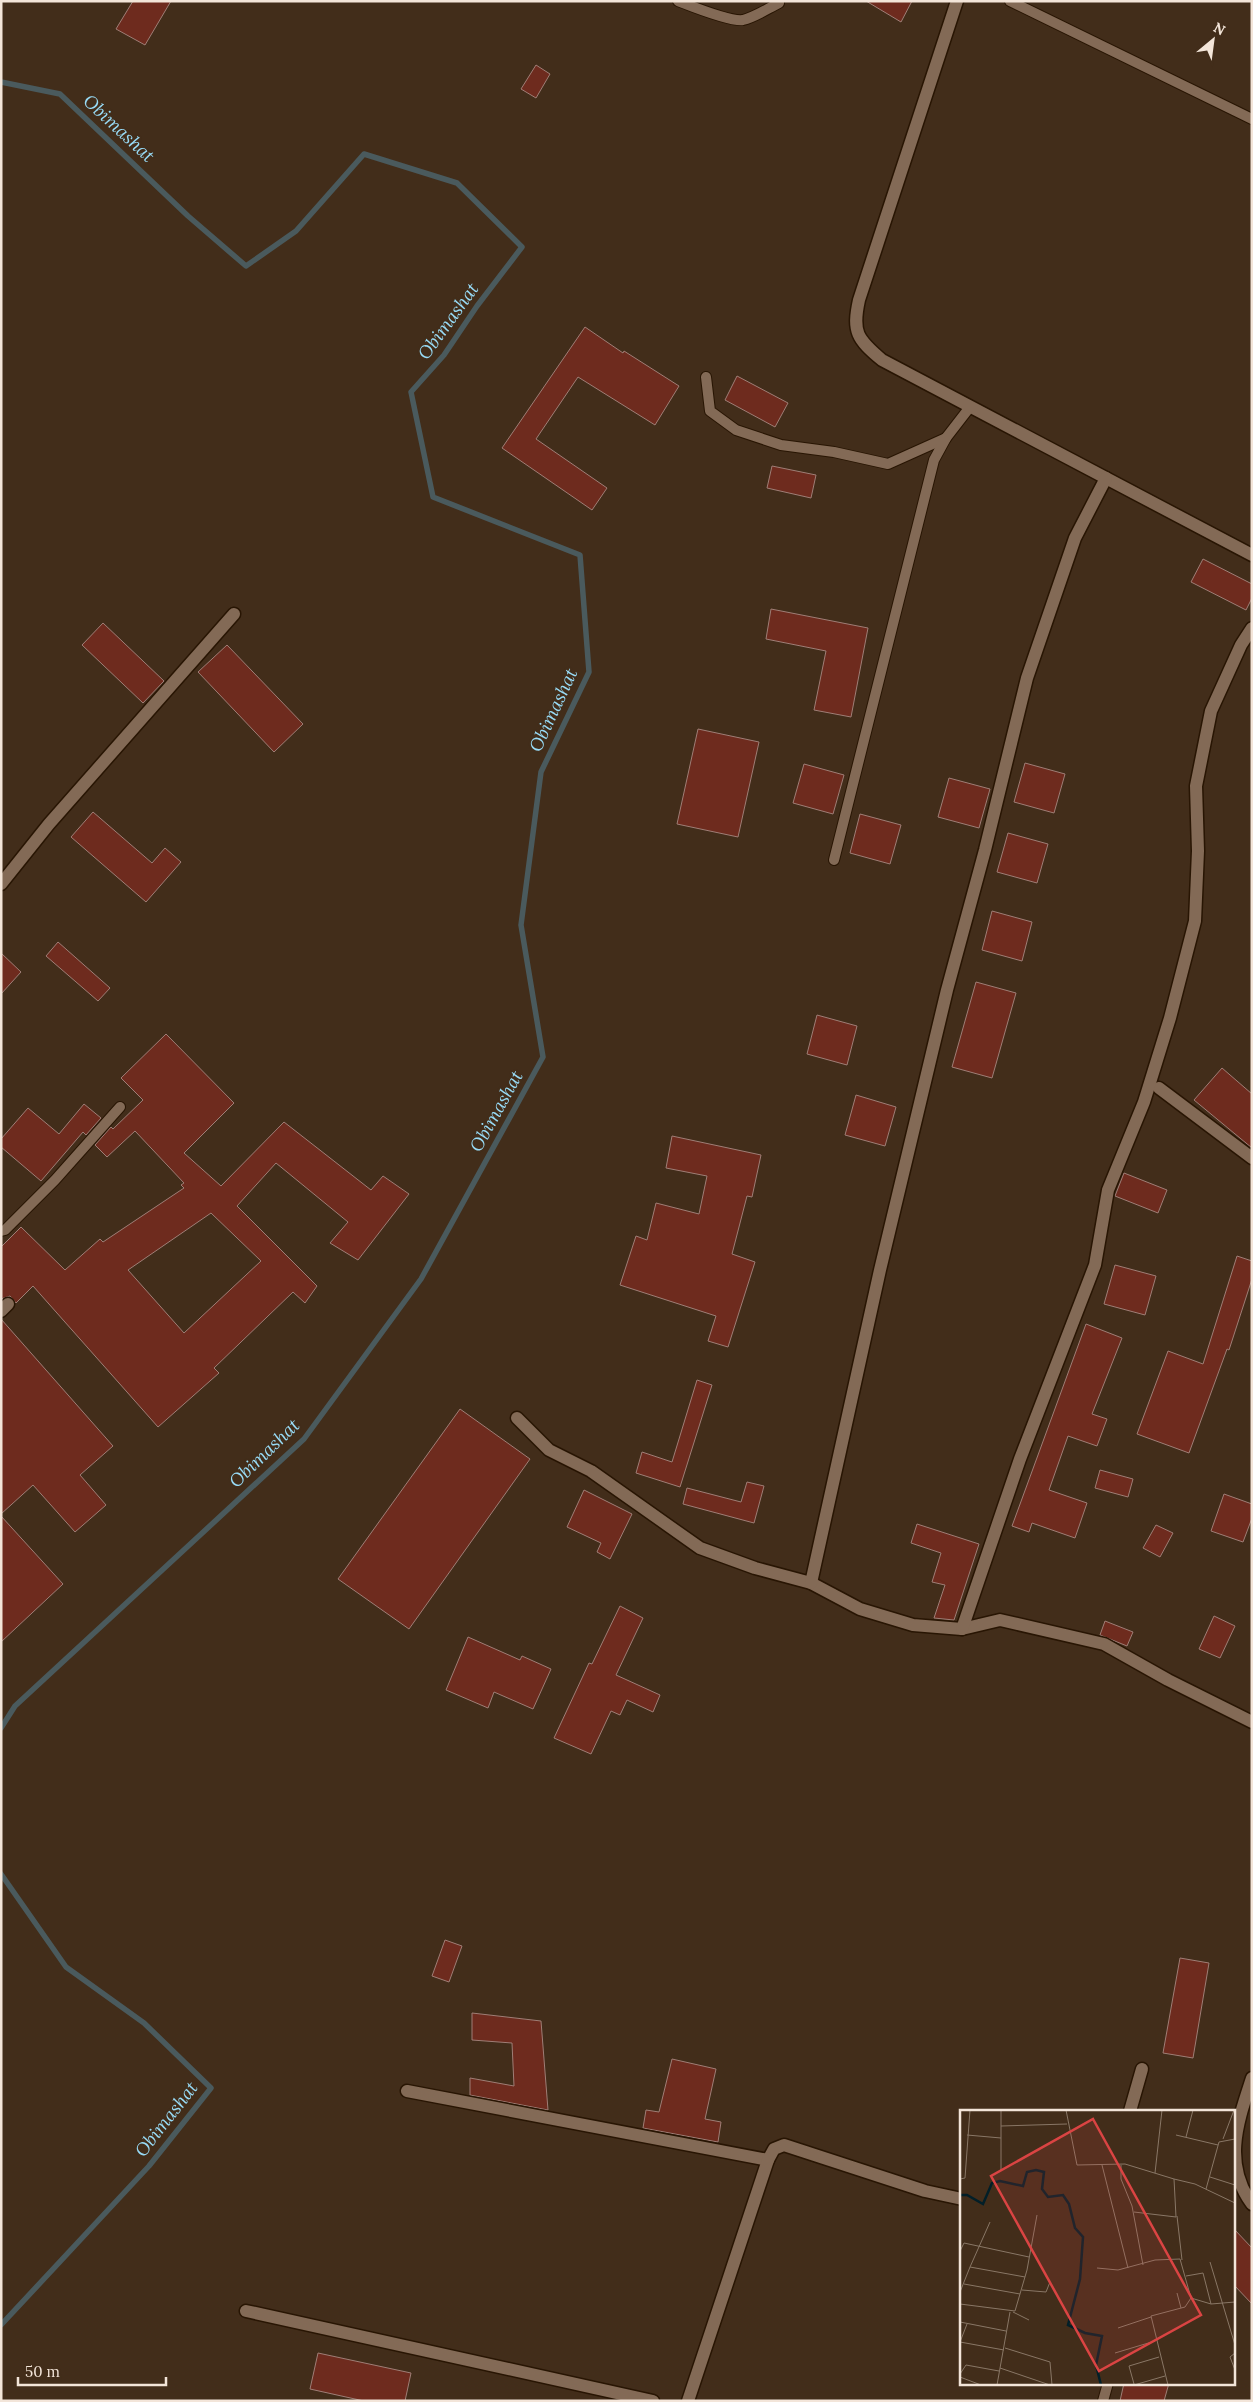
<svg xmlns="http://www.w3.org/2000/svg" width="1253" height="2402" viewBox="0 0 1253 2402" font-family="Lora,serif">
<rect width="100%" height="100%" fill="#422d1a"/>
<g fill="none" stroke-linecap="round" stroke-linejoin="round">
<g stroke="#4a5a5d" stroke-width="5.5">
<path d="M1 82 60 94 188 216 246 266 296 231 364 154 457 183 522 247 477 306 444 355 411 392 433 497 580 555 589 672 541 772 521 925 543 1057 421 1279 304 1439 15 1706 1 1728"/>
<path d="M1 1874 66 1967 144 2023 211 2088 149 2166 1 2325"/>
</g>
</g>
<g fill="#6e2b1e" stroke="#9f7e76" fill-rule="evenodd">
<path d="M133 1H171L145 45 116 29Z"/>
<path d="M866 1H912L901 22Z"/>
<path d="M536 65 550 74 536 98 521 89Z"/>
<path d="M585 327 623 353 624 351 679 386 655 425 578 377 536 439 607 488 592 510 502 448Z"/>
<path d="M737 376 788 403 775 427 725 400Z"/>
<path d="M772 466 816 475 811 498 767 488Z"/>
<path d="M1203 559 1252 584V598L1246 610 1191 582Z"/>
<path d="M771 609 868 628 851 717 814 710 826 651 766 639Z"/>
<path d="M103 623 164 681 143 703 82 645Z"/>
<path d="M227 645 303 724 274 752 198 672Z"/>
<path d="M698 729 759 742 738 837 677 824Z"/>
<path d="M1025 763 1065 774 1054 813 1014 802Z"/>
<path d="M804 764 844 775 833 814 793 803Z"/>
<path d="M949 778 990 789 979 828 938 817Z"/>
<path d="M93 812 152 863 165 848 181 862 146 902 71 837Z"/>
<path d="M860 814 901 825 890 864 850 853Z"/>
<path d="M1008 833 1048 844 1037 883 997 872Z"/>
<path d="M992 911 1032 922 1022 961 982 950Z"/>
<path d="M58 942 110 988 98 1001 46 956Z"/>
<path d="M1 953 21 972 1 994Z"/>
<path d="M976 982 1016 993 992 1078 952 1067Z"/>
<path d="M817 1015 857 1026 847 1065 807 1054Z"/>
<path d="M166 1034 234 1103 184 1153 221 1186 284 1122 371 1190 383 1176 409 1194 358 1260 330 1243 348 1222 276 1163 237 1206 317 1286 305 1303 293 1292 214 1368 219 1373 158 1427 33 1286 16 1303 10 1296 1 1299V1247L21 1227 65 1270 100 1239 103 1242 184 1188 181 1185 184 1183 135 1131 107 1157 95 1145 111 1127 113 1129 143 1100 121 1078ZM211 1213 261 1261 184 1333 128 1270Z"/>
<path d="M1222 1068 1252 1094V1148L1194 1100Z"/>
<path d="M856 1095 896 1107 885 1146 845 1135Z"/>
<path d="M84 1104 101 1118 86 1135 83 1132 41 1181 1 1147V1139L28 1108 59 1134Z"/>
<path d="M672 1136 761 1155 752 1197 747 1196 732 1254 755 1262 728 1347 708 1341 716 1316 620 1285 636 1236 647 1240 656 1203 699 1214 707 1176 666 1168Z"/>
<path d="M1124 1173 1167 1190 1158 1213 1115 1196Z"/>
<path d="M1237 1256 1252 1261V1279L1229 1350 1227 1349 1189 1453 1137 1434 1168 1351 1203 1364Z"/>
<path d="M1115 1265 1156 1276 1145 1315 1104 1304Z"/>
<path d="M1 1319 113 1446 80 1475 106 1505 75 1532 33 1485 1 1514Z"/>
<path d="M1086 1324 1122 1338 1092 1414 1107 1419 1097 1446 1068 1436 1049 1490 1087 1503 1075 1538 1032 1523 1029 1532 1012 1526Z"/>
<path d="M697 1380 712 1385 680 1487 636 1473 642 1452 672 1462Z"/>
<path d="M460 1409 530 1459 409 1629 338 1579Z"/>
<path d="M1100 1470 1133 1479 1128 1497 1095 1488Z"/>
<path d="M747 1482 764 1486 754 1523 683 1504 687 1488 741 1502Z"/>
<path d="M584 1490 632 1514 610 1559 597 1552 601 1543 567 1527Z"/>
<path d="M1224 1494 1252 1504V1518L1243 1542 1211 1531Z"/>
<path d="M1 1516 63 1584 1 1642Z"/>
<path d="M917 1524 979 1544 954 1620 934 1618 945 1585 932 1582 941 1553 911 1543Z"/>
<path d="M1156 1525 1173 1533 1160 1557 1143 1548Z"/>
<path d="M620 1606 643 1618 616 1675 660 1695 653 1712 627 1700 620 1715 611 1711 591 1754 554 1738 589 1663 592 1664Z"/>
<path d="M1214 1616 1235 1626 1220 1658 1199 1649Z"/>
<path d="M1105 1621 1133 1632 1127 1646 1100 1635Z"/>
<path d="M468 1637 520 1660 522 1656 551 1669 533 1709 494 1692 488 1708 446 1690Z"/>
<path d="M445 1940 462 1946 449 1982 432 1976Z"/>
<path d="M1180 1958 1209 1963 1193 2058 1163 2053Z"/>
<path d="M472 2013 541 2021 548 2110 470 2095V2078L514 2086 512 2043 472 2040Z"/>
<path d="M672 2059 716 2069 705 2119 721 2122 718 2142 643 2128 646 2110 659 2112Z"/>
<path d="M1234 2229 1252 2248V2304L1234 2285Z"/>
<path d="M318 2353 411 2373 405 2401H364L310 2389Z"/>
<path d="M1124 2383H1169L1164 2401H1120Z"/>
</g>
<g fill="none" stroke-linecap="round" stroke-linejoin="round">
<defs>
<g id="lane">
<path d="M678 1C691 6 730 22 743 20 755 17 767 9 779 3"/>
<path d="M1010 1 1252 119"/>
<path d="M706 377 710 411 736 430 781 445 834 452 888 464 946 438"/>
<path d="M834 860 934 460 946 438 970 407"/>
<path d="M1 1231 5 1230 55 1180 120 1107"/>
<path d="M1103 2401 1108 2383"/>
</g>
<g id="street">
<path d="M957 1 859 300C852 332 857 339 882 360L1252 555"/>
<path d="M1 884 49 824 234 614"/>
<path d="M1159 1088 1252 1158"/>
<path d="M1 1311 8 1304"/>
<path d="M517 1418 549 1450 591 1471 700 1548 755 1568 811 1583 860 1609 913 1625 962 1629 1000 1620 1104 1644 1168 1680 1252 1722"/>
<path d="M811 1583 880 1270 947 990 985 850 1027 678 1075 538 1106 478"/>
<path d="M962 1629 1020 1459 1095 1265 1108 1190 1144 1102 1170 1018 1195 921 1198 851 1196 786 1211 711 1241 645 1252 628"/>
<path d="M1252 2078C1238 2121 1222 2163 1252 2204"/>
<path d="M407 2091 768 2160"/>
<path d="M1130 2111 1142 2069"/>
<path d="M246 2311 653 2401"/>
<path d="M688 2401 768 2160 774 2149 784 2145 925 2191 962 2199"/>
</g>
</defs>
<use href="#lane" stroke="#281503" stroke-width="12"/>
<use href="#street" stroke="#281503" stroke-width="15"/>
<use href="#lane" stroke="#836a56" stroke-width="10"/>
<use href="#street" stroke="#836a56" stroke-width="12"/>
</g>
<g text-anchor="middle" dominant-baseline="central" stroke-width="4" stroke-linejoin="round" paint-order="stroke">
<g font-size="18" font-style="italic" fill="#98dbf6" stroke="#422d1a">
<text transform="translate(119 128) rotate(43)">Obimashat</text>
<text transform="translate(448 321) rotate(-54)">Obimashat</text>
<text transform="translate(553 710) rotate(-65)">Obimashat</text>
<text transform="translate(496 1111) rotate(-61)">Obimashat</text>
<text transform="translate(264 1453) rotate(-44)">Obimashat</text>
<text transform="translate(166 2119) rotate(-52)">Obimashat</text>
</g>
</g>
<g transform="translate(960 2110)">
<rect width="275" height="275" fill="#422d1a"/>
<path fill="none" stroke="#021f28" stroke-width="2.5" d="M0 85H7L23 94 32 73 40 71 63 76 67 62 76 60 84 62 82 79 88 87 103 85 109 94 115 118 123 127 120 169 108 215 125 223 142 226 136 255 141 275"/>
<path fill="none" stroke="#897766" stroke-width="1" d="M106 0 117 55 165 54 214 69M41 16 107 14M7 25 41 28M216 25 258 35M226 27 233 0M263 29 274 0M142 55 168 158M161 55V69L172 96 183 155M41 60V0M195 63 202 0M250 67 275 75M0 69 5 68 10 0M246 79 259 32 275 29M174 102 216 107 214 69 235 74 275 93M217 106 222 150M0 141 4 133 69 147M250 152 275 235M10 157 30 112M137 158 158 160 195 150 220 149 231 188 251 194 275 192M226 166 243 163 251 194M4 174 60 184M62 180 86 182 90 172M0 182 10 157 65 167M217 183 221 198M0 194 55 201 67 160 77 105M53 202 69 210M0 212 46 221M7 214 0 232 44 240M158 218 191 207M45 238 90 252 92 275M155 243 195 231M275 243 270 247 275 260M40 258 90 275M0 264 6 255 39 261M0 267 21 275M174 274 169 256 199 247M37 275 50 202M174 275 205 266M208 275 191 206 225 197 231 188"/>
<path fill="#da4443" fill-opacity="0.15" stroke="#da4443" stroke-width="2.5" d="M133 9 241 205 139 261 31 66Z"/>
<rect width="275" height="275" fill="none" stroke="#f3e5d9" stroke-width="2.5"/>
</g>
<rect width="1253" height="2402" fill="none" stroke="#f3e5d9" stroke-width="5"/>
<g transform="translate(1213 40) rotate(29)" stroke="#422d1a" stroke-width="4" paint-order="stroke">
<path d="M0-4L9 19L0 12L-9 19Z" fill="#f3e5d9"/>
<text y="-8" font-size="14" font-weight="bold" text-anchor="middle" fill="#f3e5d9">N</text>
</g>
<path d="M18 2377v8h148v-8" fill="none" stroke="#f3e5d9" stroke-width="2.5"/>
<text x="25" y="2377" font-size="15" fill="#f3e5d9" stroke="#422d1a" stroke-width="4" paint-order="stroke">50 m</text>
</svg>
